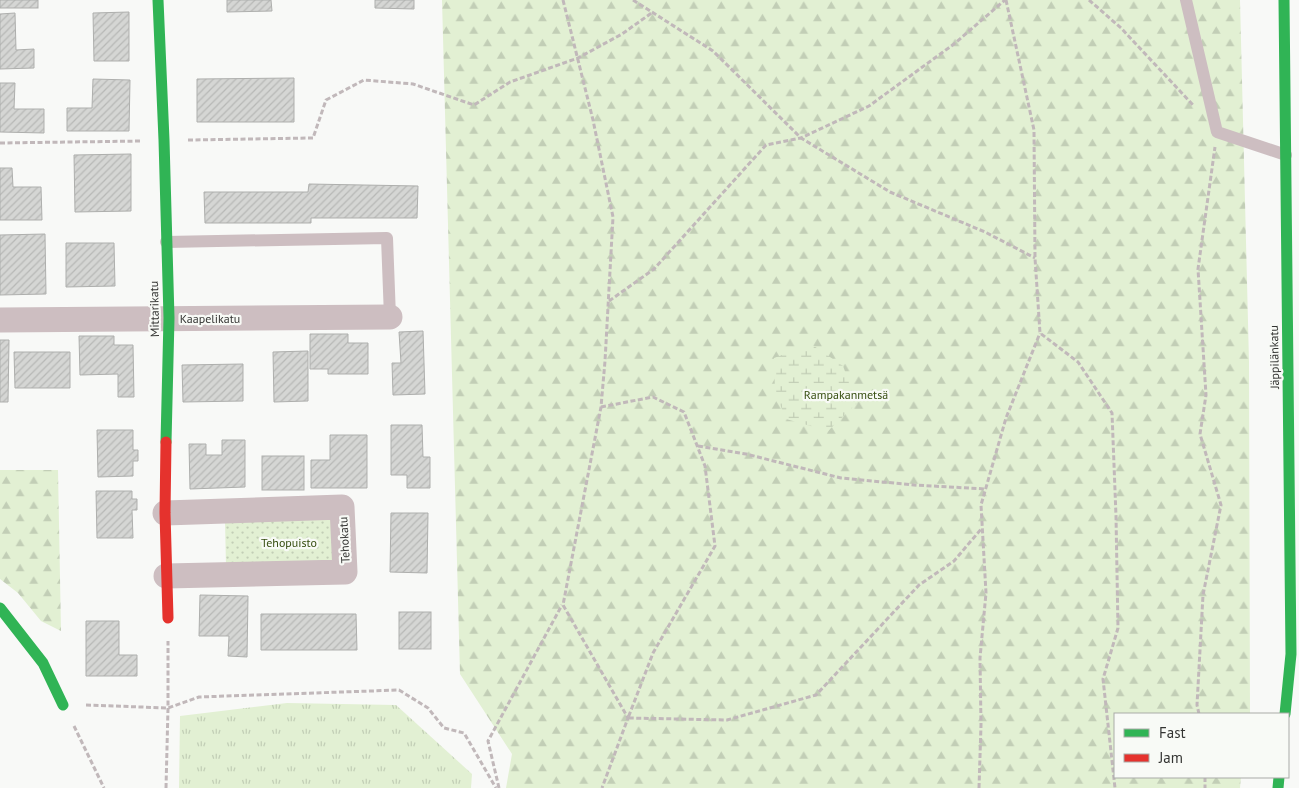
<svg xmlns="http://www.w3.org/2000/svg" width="1299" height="788" viewBox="0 0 1299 788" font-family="'PT Sans',sans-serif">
<defs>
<pattern id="grass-tufts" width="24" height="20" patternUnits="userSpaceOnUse" patternTransform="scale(1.25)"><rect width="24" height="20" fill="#e2f0d3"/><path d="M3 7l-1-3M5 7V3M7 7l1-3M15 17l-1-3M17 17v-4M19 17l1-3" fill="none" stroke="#c2ceb6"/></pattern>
<pattern id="forest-firs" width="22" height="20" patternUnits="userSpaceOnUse" patternTransform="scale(1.25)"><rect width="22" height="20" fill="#e2f0d3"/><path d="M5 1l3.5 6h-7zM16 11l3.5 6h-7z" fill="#c2ceb6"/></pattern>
<pattern id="wetland-marsh" width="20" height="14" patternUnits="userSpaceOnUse" patternTransform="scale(1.25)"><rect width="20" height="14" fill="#e2f0d3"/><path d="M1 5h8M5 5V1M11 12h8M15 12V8" fill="none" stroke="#c2ceb6"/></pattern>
<pattern id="park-dots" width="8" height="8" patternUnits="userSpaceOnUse" patternTransform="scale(1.25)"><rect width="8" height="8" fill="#e2f0d3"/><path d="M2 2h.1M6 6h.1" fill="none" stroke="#c2ceb6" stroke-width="1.8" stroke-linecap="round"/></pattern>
<pattern id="building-hatch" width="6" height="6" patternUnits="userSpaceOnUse" patternTransform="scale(1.25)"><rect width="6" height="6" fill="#d5d6d4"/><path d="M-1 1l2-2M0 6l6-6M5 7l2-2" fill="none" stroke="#b7b8b6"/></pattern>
</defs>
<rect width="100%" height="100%" fill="#f8f9f7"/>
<path fill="url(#grass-tufts)" d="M287 703 396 705 472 774 471 788H179L180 716Z"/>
<g fill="url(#forest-firs)">
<path d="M442 0H1240L1249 362 1250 714H1115V777H1241L1240 788H506L512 754 460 674Z"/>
<path d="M0 470H58L61 631 41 621 18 593 0 579Z"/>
</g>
<path fill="url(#wetland-marsh)" d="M811 344 843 366 857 403 828 431 786 419 775 392 774 358Z"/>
<path fill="url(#park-dots)" d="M332 516 334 566H226L225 521Z"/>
<g fill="url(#building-hatch)" stroke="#aeafad">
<rect x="0" y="0" width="38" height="8"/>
<path d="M227 0H271L272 11 227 12Z"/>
<path d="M375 0H414V9L375 8Z"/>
<path d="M129 12V61H94L93 13Z"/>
<path d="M15 13 16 50 34 49V68L0 69V14Z"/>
<path d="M294 78V122H197V79Z"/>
<path d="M93 79 130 80 129 131H67V108H92Z"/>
<path d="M0 83H15L14 109H44V133L0 132Z"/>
<path d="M131 154V211L75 212 74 155Z"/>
<path d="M0 168H12L13 187H41L42 220H0Z"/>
<path d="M309 184 418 186 417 218H311V223H205L204 192H308Z"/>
<path d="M45 234 46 294 0 295V235Z"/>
<path d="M66 243H114L115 286 66 287Z"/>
<path d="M423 331 425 394 393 395 392 363H401L399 332Z"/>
<path d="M310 334H348V343H368V374H328V369H310Z"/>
<path d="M79 336H114V345H133L134 397H118V374L80 375Z"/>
<path d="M0 340H9L8 402H0Z"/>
<path d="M308 351V401L274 402 273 352Z"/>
<path d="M14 352H70V388H15Z"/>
<path d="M243 364V401L183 402 182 365Z"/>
<path d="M391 425H422L423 457H430V488H407V475H391Z"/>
<path d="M97 430H133V450H138V461H133V476L98 477Z"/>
<path d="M330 435H367V488H311V460H330Z"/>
<path d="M222 440H245V487L190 489 189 444H206V455H222Z"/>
<rect x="262" y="456" width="42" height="34"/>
<path d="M96 491H132V499H137V510H132L133 538H97Z"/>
<path d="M391 513H428L427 573 390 572Z"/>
<path d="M200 595 248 596 247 657 228 656 229 636H199Z"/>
<rect x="399" y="612" width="32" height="37"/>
<path d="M261 614H356L357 650H261Z"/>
<path d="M86 621H119V655H137V676H86Z"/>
</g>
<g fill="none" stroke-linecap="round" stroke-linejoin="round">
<g stroke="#c1b8ba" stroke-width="3" stroke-dasharray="5 2.5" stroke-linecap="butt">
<path d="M563 0 593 120 613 217 605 361 601 407 563 605 628 718 602 788"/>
<path d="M633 0 713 51 801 138 890 192 985 232 1035 258"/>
<path d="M1006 0 1034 130 1035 258 1040 333 1078 362 1112 413 1116 516 1118 628 1103 679 1115 788"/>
<path d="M1089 0 1121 28 1193 105"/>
<path d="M188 140 313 138 326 100 364 80 413 84 474 105 510 82 578 58 622 34 653 12"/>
<path d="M0 143 142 141"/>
<path d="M609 301 654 269 766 145 801 138 869 106 954 44 1005 0"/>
<path d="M601 407 653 397 684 412 705 466 715 546 653 653 628 718 727 720 816 695 919 585 954 561 982 528"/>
<path d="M698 446 746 454 841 478 914 485 986 489"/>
<path d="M86 705 168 708 199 697 399 690 428 708 444 728 464 733 496 788"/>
<path d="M1199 714 1197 705 1203 595 1221 505 1200 434 1206 395 1198 269 1215 147"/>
<path d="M74 726 104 788"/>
<path d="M1205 777V788"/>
<path d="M166 788 168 708V641"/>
<path d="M499 788 488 741 562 605"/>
<path d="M979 788 981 725 980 658 986 593 981 505 1006 418 1040 333"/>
</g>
<g stroke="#cdbec1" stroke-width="12">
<path d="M1186 0 1217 132 1286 155"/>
<path d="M166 242 387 238 390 317"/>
</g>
<g stroke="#cdbec1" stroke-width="25">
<path d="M0 320 390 317"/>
<path d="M165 513 342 507 345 572 166 576"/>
</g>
<g stroke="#30b455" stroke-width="11">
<path d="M158 0 164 140 169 318 166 442"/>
<path d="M1284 0 1291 654 1285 714"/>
<path d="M0 608 43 663 63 705"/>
<path d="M1278 788 1279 777"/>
</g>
<path stroke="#e5322d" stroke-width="11" d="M166 442 165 513 168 618"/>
</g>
<g text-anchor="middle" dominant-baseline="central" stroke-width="4.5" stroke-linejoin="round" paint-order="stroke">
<g font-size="12" fill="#333432" stroke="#f8faf6">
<text transform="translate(154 309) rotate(-91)">Mittarikatu</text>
<text x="210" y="318">Kaapelikatu</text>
<text transform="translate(1274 357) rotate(-91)">Jäppilänkatu</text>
<text transform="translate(344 540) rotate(-93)">Tehokatu</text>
</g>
<g font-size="12" fill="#364e10" stroke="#f8faf6">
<text x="846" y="394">Rampakanmetsä</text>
<text x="289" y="542">Tehopuisto</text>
</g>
</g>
<rect x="1114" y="713" width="175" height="65" fill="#f8faf6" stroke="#a9aba8"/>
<rect x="1124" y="729" width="25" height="8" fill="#30b455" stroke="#a9aba8"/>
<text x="1159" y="738" font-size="15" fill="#333432">Fast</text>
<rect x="1124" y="754" width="25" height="8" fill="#e5322d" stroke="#a9aba8"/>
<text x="1159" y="763" font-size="15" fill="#333432">Jam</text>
</svg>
